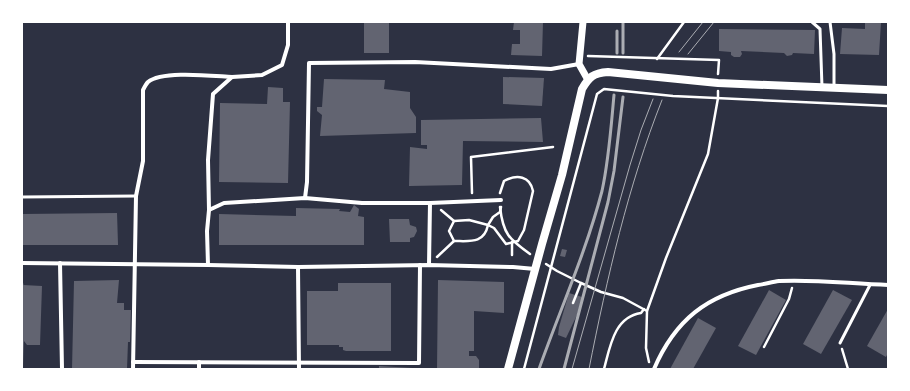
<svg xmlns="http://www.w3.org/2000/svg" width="910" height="391" viewBox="0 0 910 391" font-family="Montserrat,sans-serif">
<rect width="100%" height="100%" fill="#2d3142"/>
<g fill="#626471">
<rect x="364" y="22" width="25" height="31"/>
<path d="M514 22H543L542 56 511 55 512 44H520V30H513Z"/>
<path d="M865 22H881L879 55 840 54 842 28 865 29Z"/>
<path d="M719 29 815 30 814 54 793 53 792 55 787 56 784 53 741 51 742 54 740 57H734L731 55V52L719 51Z"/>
<path d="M503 77 544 78 542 106 503 104Z"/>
<path d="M324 79 385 80 384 89 410 92V108L416 117V133L320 136 322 115 317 111V107H322Z"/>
<path d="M268 87 283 88V102H290L288 183 219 182 220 103 267 104Z"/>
<path d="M541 118 543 142 463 141 462 185 409 186 410 147 427 149V145H421V120Z"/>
<path d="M354 205 359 209 358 216 364 217V245H219V214L296 216V208L340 209 339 211 350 212Z"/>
<path d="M117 213 118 245H22V214Z"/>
<path d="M389 219H409L410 225 416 227 417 231 414 237 410 238V242H390Z"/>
<path d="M562 249 567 250 565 257 560 256Z"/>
<path d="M119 280 117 303H124V310H131L130 342H128L127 369H72L74 281Z"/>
<path d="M438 280 504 282V313L474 311V351H469V356H476L479 360V369H437Z"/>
<path d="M22 283 24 284 23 285 42 286 40 345H27L24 341 23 368H22Z"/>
<path d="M338 283H391V351H346L343 350V347H339V345H307V291H338Z"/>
<path d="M769 290 786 300 756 355 738 346Z"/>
<path d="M833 290 852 300 821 354 803 344Z"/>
<path d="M569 293 582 297 577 315 566 338 558 335 559 327Z"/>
<path d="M888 309V353L886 357 867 346Z"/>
<path d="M698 318 716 328 693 369H670Z"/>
<path d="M379 366 413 368V369H379Z"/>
</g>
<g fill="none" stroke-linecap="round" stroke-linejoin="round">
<g stroke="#fff" stroke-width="2.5">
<path d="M588 56 719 60 718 74"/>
<path d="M657 59 684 22"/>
<path d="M472 193 471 157 553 147"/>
<path d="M500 193 504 181C517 174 530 176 533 191L524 230 518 241 506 244 494 228 488 225 493 217 500 212 501 207"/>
<path d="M500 207C503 234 509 239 530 254"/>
<path d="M441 210 454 221"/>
<path d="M469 220 488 225C484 244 470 241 454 241L449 231 454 221Z"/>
<path d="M512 255V242"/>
<path d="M437 257 454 241"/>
<path d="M546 264 557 271 581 283 601 292 623 298 647 311"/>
<path d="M573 303 581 283"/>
<path d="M764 347 789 299 792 288"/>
<path d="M842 349 848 369"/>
<path d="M649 362 646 348 647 311 666 258 708 154 718 98V91"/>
<path d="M524 369 597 94 604 89 673 96 888 106"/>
<path d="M604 369C610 347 614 317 641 313L644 309"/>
</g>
<g stroke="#fff" stroke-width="3">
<path d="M812 22 820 29 822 87"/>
<path d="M830 22 834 54V88"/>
<path d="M22 197 136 196"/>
<path d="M840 343 870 285"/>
</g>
<g stroke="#fff" stroke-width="4">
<path d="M305 198 307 182 309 63 415 62 551 69 579 64"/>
<path d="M209 210 224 203 305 198 362 203H430"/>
<path d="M22 263 208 265 298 267 429 265 513 267 535 269"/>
<path d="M60 263 62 369"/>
<path d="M208 265 207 231 209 210 208 160 213 94 232 77 262 75 282 65 288 45V22"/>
<path d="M429 265 430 203 501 200"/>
<path d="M298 267 299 369"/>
<path d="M133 362 419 363 420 265"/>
<path d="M199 362V369"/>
<path d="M133 369 136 196 143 161V90C144 88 146 84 148 82 162 70 213 76 232 77"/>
<path d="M654 369C675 320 707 295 758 285 765 284 772 282 779 281 815 279 852 284 888 285"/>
</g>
<path stroke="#fff" stroke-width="7" d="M583 22 579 64 588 80"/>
<path stroke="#fff" stroke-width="8" d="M508 369 542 244 562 175 582 89C589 77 593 73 608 72L718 83 888 90"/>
<g stroke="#abadb3" stroke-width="1">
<path d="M679 52 703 22"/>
<path d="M688 54 714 22"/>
<path d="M572 369 630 165 641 130 653 99"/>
<path d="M589 369C607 278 628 186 662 100"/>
</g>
<g stroke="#abadb3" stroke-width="3">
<path d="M623 22V53"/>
<path d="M617 53V31"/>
<path d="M539 369C560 310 586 252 602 191 609 159 611 127 614 95"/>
<path d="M564 369 608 202 614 171 623 97"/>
</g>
</g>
<rect width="910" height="391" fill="none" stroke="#ffffff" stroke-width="46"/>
</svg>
